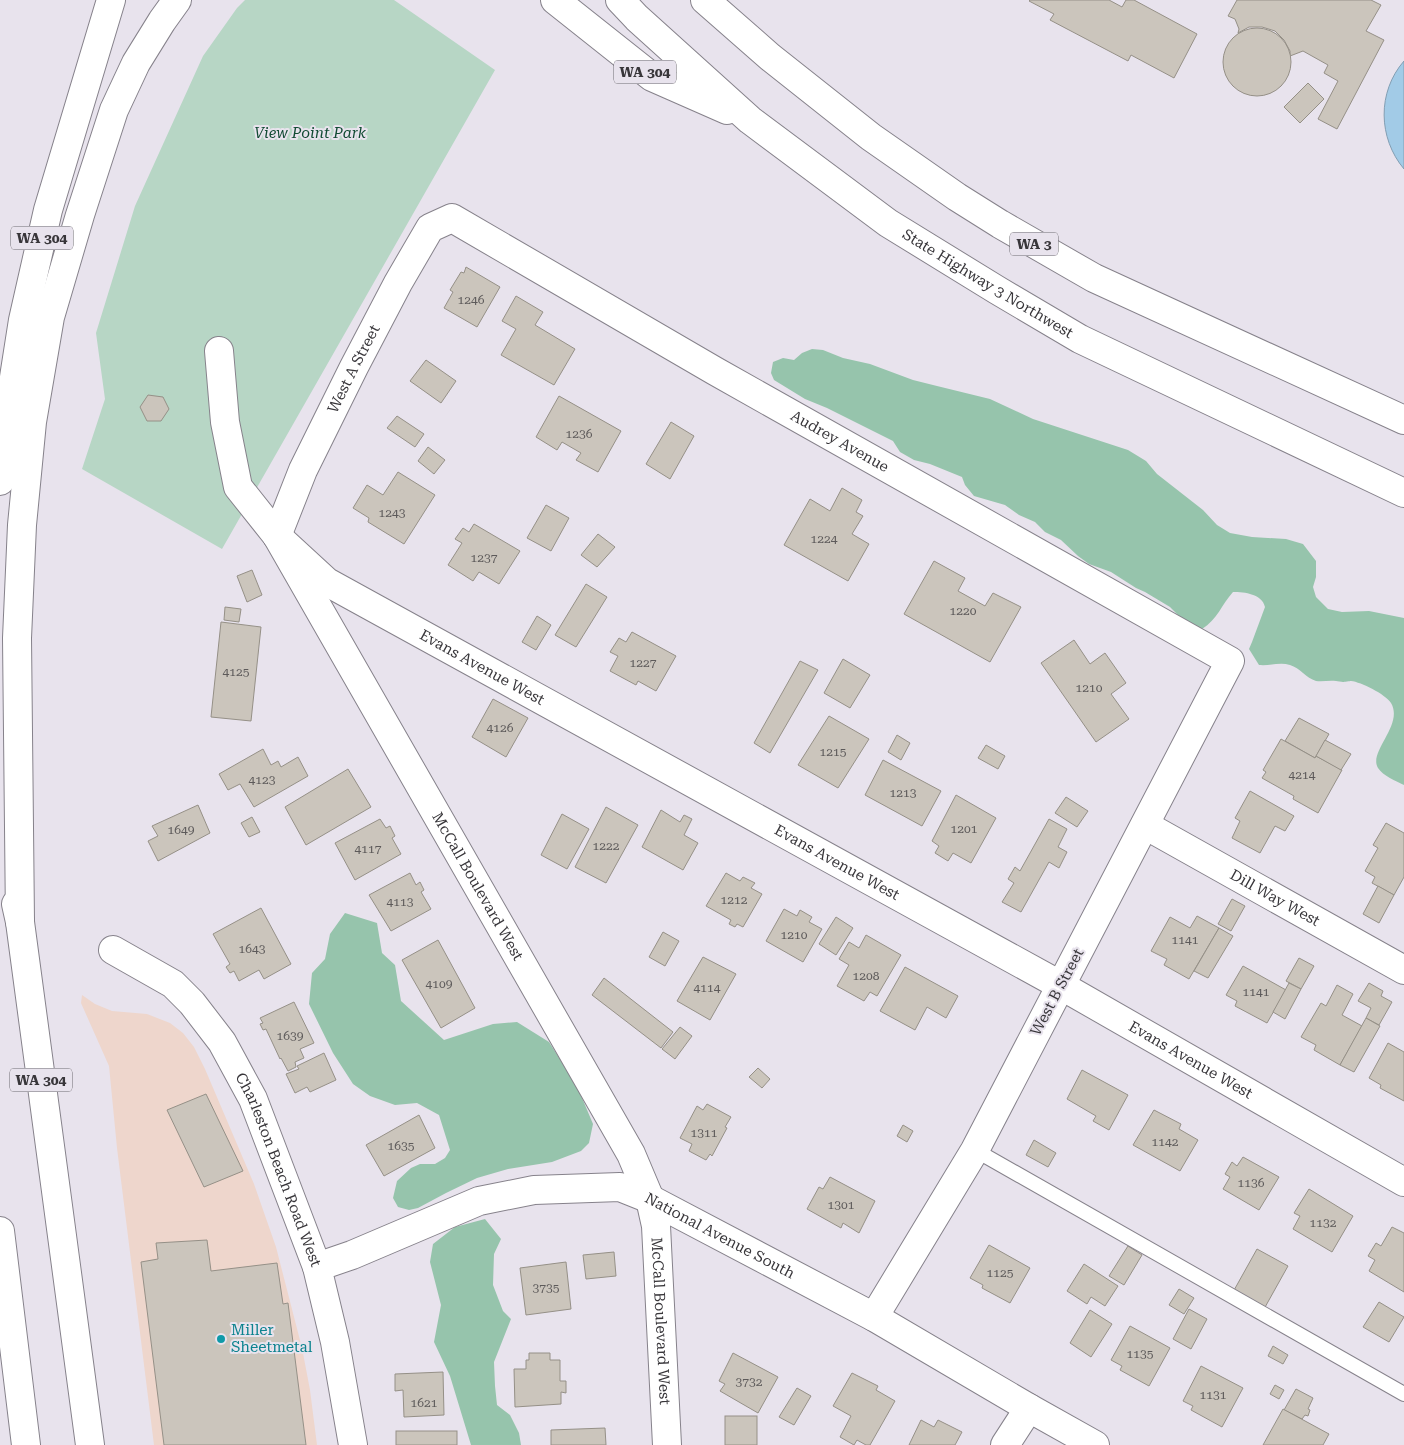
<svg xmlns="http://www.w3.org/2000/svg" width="1404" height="1445" viewBox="0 0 1404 1445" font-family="'Roboto Serif',serif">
<rect width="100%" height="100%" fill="#e8e3ed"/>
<path fill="#eed6cc" d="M82 995 95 1004 112 1011 147 1014 170 1023 183 1033 194 1047 205 1069 254 1184 276 1247 302 1348 310 1390 317 1445H154L117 1148 109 1066 81 1003Z"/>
<path fill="#b7d6c5" d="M245 0H394L495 70 222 549 82 469 105 399 96 333 135 206 203 56 237 8Z"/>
<g fill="#96c4ac">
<path d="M812 349 823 350 843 358 870 364 913 380 937 386 990 399 1033 419 1128 450 1146 461 1157 474 1203 510 1217 525 1230 533 1252 537 1286 539 1303 544 1316 561V577L1313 587 1316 597 1328 609 1342 612 1369 611 1404 618V785C1396 781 1383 776 1378 768 1368 752 1404 725 1391 703 1385 694 1361 682 1351 681 1350 681 1344 682 1343 682 1341 682 1338 681 1336 681 1329 680 1323 682 1316 681 1306 678 1300 668 1290 665 1280 662 1270 666 1259 665L1249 649 1252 642 1265 607C1262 594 1245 592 1233 592 1222 604 1217 620 1202 629L1191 625 1181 618 1170 607 1145 592 1136 588 1111 572 1089 564 1078 556 1061 540 1045 532 1035 522 1019 515 1005 505 974 496 965 485 962 477 930 464 914 460 900 452 893 441 827 408 805 399 774 380 771 373 773 362 783 358 794 360 802 353Z"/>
<path d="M345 913 377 923 382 953 395 965 401 1001 444 1040 493 1024 517 1022 549 1042 577 1086 593 1124 589 1143 581 1151 552 1162 508 1169 477 1178 446 1193 418 1208 409 1210 398 1207 393 1198 397 1181 411 1168 420 1164H435L445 1158 450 1150 439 1115 417 1103 395 1105 370 1096 353 1084 333 1053 309 1004 312 973 325 959 330 934Z"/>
<path d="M485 1219 501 1239 494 1254 493 1285 503 1311 511 1319 494 1362 495 1386 497 1405 510 1415 519 1433 521 1445H471L450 1376 434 1342 441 1305 430 1262 433 1244 455 1227Z"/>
</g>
<path fill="#a2cbe7" stroke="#829eb3" d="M1404 61V169C1378 138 1377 92 1404 61Z"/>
<g fill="#cbc5bc" stroke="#959087">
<path d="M1030 0H1109L1122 7 1126 0H1134L1197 34 1174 78 1131 55 1128 61 1050 20 1054 14 1029 1Z"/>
<path d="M1237 0H1371L1381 5 1366 31 1384 40 1337 129 1318 119 1338 81 1324 73 1328 65 1303 51 1290 56V51L1284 40 1275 31 1262 27H1249L1238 33 1239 29 1235 19 1228 16Z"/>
<circle cx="1257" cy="62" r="34"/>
<path d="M1308 83 1324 99 1300 123 1284 107Z"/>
<path d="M466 267 500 287 477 327 444 308 453 292 450 290 461 272 464 273Z"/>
<path d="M516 296 543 312 535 325 575 349 554 385 501 355 516 329 502 321Z"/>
<path d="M426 360 456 381 441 403 410 381Z"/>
<path d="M148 395 163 397 169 409 161 421H147L140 407Z"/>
<path d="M559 396 621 431 598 472 576 460 581 453 562 442 557 450 536 437Z"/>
<path d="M397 416 424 434 415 447 387 428Z"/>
<path d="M671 422 694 436 670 479 646 464Z"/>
<path d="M428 447 445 460 434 474 418 461Z"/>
<path d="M398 472 435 495 404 544 368 522 369 518 353 508 367 485 383 495Z"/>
<path d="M842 488 862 500 856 512 863 516 852 534 869 544 848 581 784 545 810 499 830 511Z"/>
<path d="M546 505 569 518 551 551 527 538Z"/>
<path d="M474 524 520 551 499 584 479 572 473 581 448 565 462 543 455 539 463 528 469 532Z"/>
<path d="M598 534 615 547 597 567 581 555Z"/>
<path d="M934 561 965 578 958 591 985 606 993 593 1021 607 990 662 904 614Z"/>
<path d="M252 570 262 595 247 602 237 576Z"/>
<path d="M586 584 607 597 576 647 555 635Z"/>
<path d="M225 607 241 609 239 622 224 620Z"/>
<path d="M537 616 551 625 536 650 522 642Z"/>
<path d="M221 622 261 627 251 721 211 717Z"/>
<path d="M632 632 676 656 656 691 638 681 636 685 610 671 618 656 610 652 619 638 626 642Z"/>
<path d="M1074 640 1090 664 1105 653 1126 683 1111 694 1129 719 1096 742 1041 663Z"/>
<path d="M843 659 870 675 850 708 824 693Z"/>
<path d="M800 661 818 670 770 753 754 743Z"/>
<path d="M493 699 528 718 506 757 472 737Z"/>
<path d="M829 716 869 739 838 788 798 765Z"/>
<path d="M1299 718 1329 734 1315 758 1285 741Z"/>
<path d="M897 735 910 743 901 760 888 752Z"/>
<path d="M1281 739 1315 758 1316 756 1342 770 1318 813 1293 799 1294 796 1262 778 1266 772 1263 770Z"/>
<path d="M1325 740 1351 754 1341 770 1316 756Z"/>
<path d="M986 745 1005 756 998 769 978 758Z"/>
<path d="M263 749 271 765 278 761 281 767 298 757 308 776 254 807 240 784 228 790 219 774Z"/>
<path d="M883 760 941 791 922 826 865 795Z"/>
<path d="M348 769 371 807 306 845 285 807Z"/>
<path d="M1250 791 1294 816 1285 831 1275 826 1260 853 1232 838 1240 821 1235 818Z"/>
<path d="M956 795 996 818 971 863 953 853 948 861 935 853 939 846 932 841Z"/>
<path d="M1066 797 1088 811 1077 827 1055 813Z"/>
<path d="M198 805 210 833 158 861 148 841 158 836 152 826Z"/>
<path d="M606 807 638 825 606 883 575 867Z"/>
<path d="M661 810 680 822 684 815 692 819 684 835 698 843 683 870 642 847Z"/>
<path d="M562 814 589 829 567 869 541 855Z"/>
<path d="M252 817 260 832 249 837 241 823Z"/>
<path d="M380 819 386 828 390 826 395 836 392 838 401 854 355 880 335 843Z"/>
<path d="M1049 819 1067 829 1058 847 1067 852 1059 868 1049 862 1021 912 1002 902 1014 883 1008 879 1015 867 1020 871Z"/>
<path d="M1386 823 1404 833V877L1394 895 1372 883 1375 877 1365 871 1378 848 1373 845Z"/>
<path d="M410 873 416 885 420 882 424 890 421 892 431 909 391 931 369 895Z"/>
<path d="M726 873 740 881 743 877 755 883 751 888 762 894 743 927 737 924 735 927 729 924 731 920 706 906Z"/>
<path d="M1378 886 1394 895 1379 923 1363 914Z"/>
<path d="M1232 899 1245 906 1231 931 1218 924Z"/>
<path d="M261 908 291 964 264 979 259 970 239 981 234 971 230 973 226 967 230 964 213 934Z"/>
<path d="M784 909 797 916 800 910 812 917 809 922 822 929 803 962 766 941Z"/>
<path d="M1197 916 1219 928 1189 979 1164 965 1167 959 1151 951 1170 917 1190 928Z"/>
<path d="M836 917 853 928 836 955 819 944Z"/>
<path d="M1219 928 1233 936 1208 978 1194 971Z"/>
<path d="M663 932 679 941 665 966 649 957Z"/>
<path d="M866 935 901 955 877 996 870 992 864 1001 837 986 849 965 839 959 849 942 859 948Z"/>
<path d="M438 940 475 1008 441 1028 402 960Z"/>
<path d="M703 957 736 974 710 1020 677 1001Z"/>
<path d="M1299 958 1314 966 1301 989 1286 981Z"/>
<path d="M1243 966 1286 990 1267 1023 1235 1006 1237 1001 1226 995Z"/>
<path d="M905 967 958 996 946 1018 927 1007 915 1030 880 1011Z"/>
<path d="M604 978 673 1032 661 1048 592 995Z"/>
<path d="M1289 983 1301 989 1285 1019 1273 1012Z"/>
<path d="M1369 983 1383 991 1381 996 1392 1002 1379 1025 1366 1018 1371 1008 1358 1001Z"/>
<path d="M1337 985 1353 994 1342 1015 1362 1026 1340 1065 1314 1050 1316 1045 1301 1037 1321 1003 1326 1006Z"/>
<path d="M294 1002 314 1043 300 1049 304 1058 295 1062 296 1067 288 1071 281 1058 280 1059 266 1029 263 1030 260 1024 263 1023 260 1018Z"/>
<path d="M1366 1018 1380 1026 1354 1072 1340 1065Z"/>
<path d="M680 1027 692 1036 675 1059 662 1049Z"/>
<path d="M1388 1043 1404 1052V1101L1380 1088 1381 1085 1369 1078Z"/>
<path d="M324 1053 336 1080 310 1092 307 1087 295 1093 286 1074 299 1069 297 1066Z"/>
<path d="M758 1068 770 1079 762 1088 749 1077Z"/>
<path d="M1082 1070 1128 1095 1109 1130 1093 1121 1096 1116 1067 1099Z"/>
<path d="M206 1094 243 1171 204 1187 167 1110Z"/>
<path d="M707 1104 731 1117 725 1127 727 1128 712 1156 710 1154 706 1160 689 1151 692 1144 680 1138 697 1106 703 1110Z"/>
<path d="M1154 1110 1181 1124 1179 1129 1198 1140 1180 1171 1133 1145Z"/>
<path d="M419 1115 435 1148 384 1176 366 1145Z"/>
<path d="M903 1125 913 1131 907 1142 897 1136Z"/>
<path d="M1034 1140 1056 1153 1048 1167 1026 1155Z"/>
<path d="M1243 1157 1279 1177 1259 1210 1223 1189 1230 1177 1225 1174 1232 1162 1237 1166Z"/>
<path d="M830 1177 875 1201 859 1233 843 1223 841 1228 807 1209 819 1187 823 1189Z"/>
<path d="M1309 1189 1353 1216 1332 1252 1293 1229 1300 1216 1294 1213Z"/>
<path d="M1392 1227 1404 1233V1292L1369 1271 1375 1260 1368 1256 1376 1243 1381 1246Z"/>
<path d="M207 1240 211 1271 277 1263 283 1304 288 1303 306 1445H164L141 1262 158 1259 156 1243Z"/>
<path d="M989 1245 1030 1268 1010 1303 982 1288 983 1285 970 1278Z"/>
<path d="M1128 1246 1142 1255 1124 1285 1109 1276Z"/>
<path d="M1257 1249 1288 1266 1264 1309 1233 1292Z"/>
<path d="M614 1252 616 1276 586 1279 583 1255Z"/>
<path d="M566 1262 571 1309 526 1315 520 1268Z"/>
<path d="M1084 1264 1118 1286 1105 1306 1091 1297 1087 1304 1067 1291Z"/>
<path d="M1179 1289 1194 1298 1184 1314 1169 1305Z"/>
<path d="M1379 1302 1404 1317 1389 1342 1363 1327Z"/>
<path d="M1189 1309 1207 1319 1191 1349 1173 1339Z"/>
<path d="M1090 1310 1112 1324 1091 1357 1070 1343Z"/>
<path d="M1130 1326 1170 1348 1149 1386 1120 1370 1122 1366 1111 1360Z"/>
<path d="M1273 1346 1288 1355 1283 1364 1268 1356Z"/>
<path d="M529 1353H550V1360H560V1381H566V1393L561 1392V1404L515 1407 514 1369H526V1360H529Z"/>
<path d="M733 1353 778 1377 758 1413 720 1391 725 1384 719 1381Z"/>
<path d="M1201 1366 1243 1388 1222 1427 1191 1410 1193 1406 1183 1401Z"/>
<path d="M443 1372 444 1415 404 1417 403 1390 395 1391V1374Z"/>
<path d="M852 1373 878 1386 876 1390 895 1401 870 1445H866L857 1440 854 1445 840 1437 851 1416 833 1406Z"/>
<path d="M1275 1385 1284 1390 1279 1399 1270 1394Z"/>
<path d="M797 1388 811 1396 794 1425 779 1417Z"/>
<path d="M1296 1389 1313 1398 1308 1409 1310 1410 1308 1416 1305 1415 1302 1419 1284 1410Z"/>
<path d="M1283 1409 1329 1434 1323 1445H1263Z"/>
<rect x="725" y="1416" width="32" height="29"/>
<path d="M921 1420 934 1427 938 1420 962 1432 955 1445H909Z"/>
<path d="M605 1428 606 1445H551V1430Z"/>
<rect x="396" y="1431" width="61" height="14"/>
</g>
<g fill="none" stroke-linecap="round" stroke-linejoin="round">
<defs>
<path id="lane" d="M975 1150 1404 1394"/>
<g id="street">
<path id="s1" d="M219 351 225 422 238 487 277 536 631 1154 650 1199 656 1226 667 1445"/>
<path id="s2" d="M277 536 303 470 354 367 398 283 430 228 452 218 715 371 1230 661 975 1150 874 1317"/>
<path id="s3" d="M277 536 327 582 1060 985 1404 1182"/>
<path id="s4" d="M1145 825 1404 970"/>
<path id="s5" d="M113 950 173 984 192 1003 222 1042 253 1099 317 1267"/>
<path d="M1005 1445 1029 1408"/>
</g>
<g id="secondary">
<path id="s6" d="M353 1445 335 1342 317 1267 352 1255 479 1201 534 1190 620 1187 650 1199 874 1317 1029 1408 1095 1445"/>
</g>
<g id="highway">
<path d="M555 0 652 77 727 110"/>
<path id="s7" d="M620 0 637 18 750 120 888 223 997 290 1080 339 1404 493"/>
<path d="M705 0 770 57 871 137 957 197 1000 224 1094 278 1404 420"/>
<path d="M0 481 7 422 23 320 48 210 111 0"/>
<path d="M16 904 20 922 90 1445"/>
<path d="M20 922 17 638 22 525 32 422 50 317 80 215 114 110 136 63 162 21 177 0"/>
<path d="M0 1231 26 1445"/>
</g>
</defs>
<use href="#lane" stroke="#86828b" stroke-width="16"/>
<use href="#street" stroke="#86828b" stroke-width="30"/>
<use href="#secondary" stroke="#86828b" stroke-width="30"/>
<use href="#highway" stroke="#86828b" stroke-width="30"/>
<use href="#lane" stroke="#fff" stroke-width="14"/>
<use href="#street" stroke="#fff" stroke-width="28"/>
<use href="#secondary" stroke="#fff" stroke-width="28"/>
<use href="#highway" stroke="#fff" stroke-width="28"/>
</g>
<circle fill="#0f9aa8" stroke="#e8e3ed" stroke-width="2" cx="221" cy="1339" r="5"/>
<g text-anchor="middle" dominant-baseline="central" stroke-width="4" stroke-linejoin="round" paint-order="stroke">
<g font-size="12" fill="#5d5a5a">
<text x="471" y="300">1246</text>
<text x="579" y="434">1236</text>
<text x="392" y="513">1243</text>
<text x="824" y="539">1224</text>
<text x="484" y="558">1237</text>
<text x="963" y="611">1220</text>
<text x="643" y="663">1227</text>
<text x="236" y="672">4125</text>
<text x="1089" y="688">1210</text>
<text x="500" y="728">4126</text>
<text x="833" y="752">1215</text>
<text x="1302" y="775">4214</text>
<text x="262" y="780">4123</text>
<text x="903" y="793">1213</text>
<text x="964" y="829">1201</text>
<text x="181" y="830">1649</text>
<text x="606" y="846">1222</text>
<text x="368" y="849">4117</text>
<text x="734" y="900">1212</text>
<text x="400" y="902">4113</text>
<text x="794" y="935">1210</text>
<text x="1185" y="940">1141</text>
<text x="252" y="949">1643</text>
<text x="866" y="976">1208</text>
<text x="439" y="984">4109</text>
<text x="707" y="988">4114</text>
<text x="1256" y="992">1141</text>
<text x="290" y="1036">1639</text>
<text x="704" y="1133">1311</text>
<text x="1165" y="1142">1142</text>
<text x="401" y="1146">1635</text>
<text x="1251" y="1183">1136</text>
<text x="841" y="1205">1301</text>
<text x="1323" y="1223">1132</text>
<text x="1000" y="1273">1125</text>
<text x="546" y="1288">3735</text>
<text x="1140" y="1354">1135</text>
<text x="749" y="1382">3732</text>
<text x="1213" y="1395">1131</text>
<text x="424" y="1403">1621</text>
</g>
<g fill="#e8e3ed" stroke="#6d6a70" stroke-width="1">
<rect x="614" y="60.5" width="62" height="23" rx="4"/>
<rect x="11" y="226.5" width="62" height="23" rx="4"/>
<rect x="1010" y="232.5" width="48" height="23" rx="4"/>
<rect x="10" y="1068.5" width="62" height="23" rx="4"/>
</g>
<g font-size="14" font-weight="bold" fill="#38363a">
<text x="645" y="72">WA 304</text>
<text x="42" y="238">WA 304</text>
<text x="1034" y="244">WA 3</text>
<text x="41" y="1080">WA 304</text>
</g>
<g font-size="15" font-style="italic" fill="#114b33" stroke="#e8e3ed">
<text x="310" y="133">View Point Park</text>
</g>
<g font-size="15" fill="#38363a" stroke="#e8e3ed">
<text stroke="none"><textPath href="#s7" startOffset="466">State Highway 3 Northwest</textPath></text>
<text stroke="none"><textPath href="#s2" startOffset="184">West A Street</textPath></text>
<text stroke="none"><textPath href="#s2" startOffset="816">Audrey Avenue</textPath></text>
<text stroke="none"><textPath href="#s3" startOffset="245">Evans Avenue West</textPath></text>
<text stroke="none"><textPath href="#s3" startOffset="650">Evans Avenue West</textPath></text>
<text stroke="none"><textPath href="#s1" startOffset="604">McCall Boulevard West</textPath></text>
<text stroke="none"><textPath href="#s4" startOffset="149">Dill Way West</textPath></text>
<text transform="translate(1057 992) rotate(-62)">West B Street</text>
<text stroke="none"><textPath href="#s3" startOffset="1055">Evans Avenue West</textPath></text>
<text stroke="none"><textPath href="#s5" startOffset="285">Charleston Beach Road West</textPath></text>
<text stroke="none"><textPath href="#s6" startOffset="610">National Avenue South</textPath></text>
<text stroke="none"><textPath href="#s1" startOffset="1084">McCall Boulevard West</textPath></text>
</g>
<g font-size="15" fill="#0d838f" stroke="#e8e3ed" text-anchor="start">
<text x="231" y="1330">Miller<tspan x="231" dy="17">Sheetmetal</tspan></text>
</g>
</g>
</svg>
